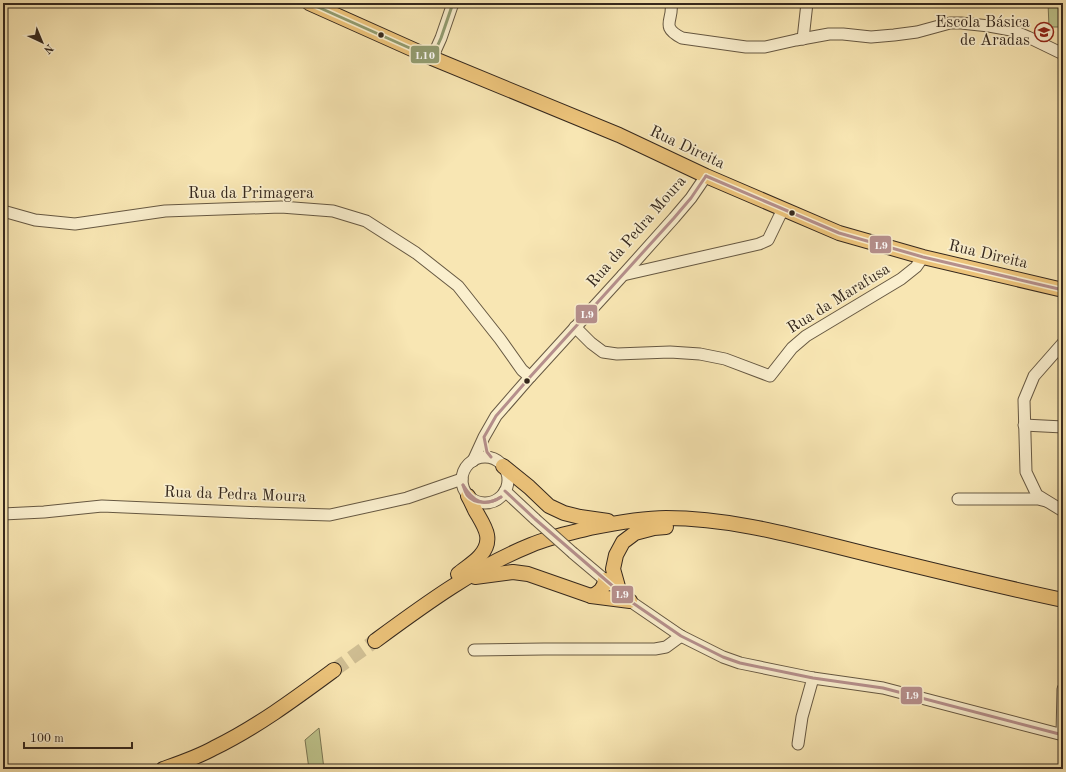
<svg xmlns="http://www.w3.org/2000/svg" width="1066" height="772" viewBox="0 0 1066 772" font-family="'Old Standard TT',serif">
<rect width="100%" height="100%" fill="#f8e6b3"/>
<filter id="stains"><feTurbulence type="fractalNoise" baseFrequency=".005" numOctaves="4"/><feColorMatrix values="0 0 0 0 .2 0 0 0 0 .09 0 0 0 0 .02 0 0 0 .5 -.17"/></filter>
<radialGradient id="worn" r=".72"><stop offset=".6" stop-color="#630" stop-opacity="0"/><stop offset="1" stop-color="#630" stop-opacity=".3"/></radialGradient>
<g fill="#bec48c" stroke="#7a7654">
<path d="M1048 3H1063V27H1049Z"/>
<path d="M319 728 324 769H309L305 740Z"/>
</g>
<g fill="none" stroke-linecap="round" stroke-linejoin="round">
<path stroke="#d1c095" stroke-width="14" stroke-dasharray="14 7" stroke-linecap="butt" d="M334 670 375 641"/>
<defs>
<g id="minor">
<path d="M671 3C674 21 659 26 682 38L746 47H765L796 40 829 34H843L871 37 894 35 917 32 950 23H961L989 26 1011 30 1028 37 1063 54"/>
<path d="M803 39 807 3"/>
<path d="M432 58 441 38 452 6 454 3"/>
<path d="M3 211 35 220 75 224 165 211 281 207 333 211 366 221 416 253 458 286 500 339 522 370 530 377"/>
<path d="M623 275 759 244 768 240 783 209"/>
<path d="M575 327 591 343 603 352 617 354 670 352 700 354 725 359 770 376 792 348 806 336 901 279 916 267 923 257"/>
<path d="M1063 343 1034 376 1024 400 1026 472 1037 495 1063 511"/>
<path d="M1024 425 1063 427"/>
<circle cx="485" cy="480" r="23"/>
<path d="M473 461 484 437 496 416 530 377 623 275 674 218 691 198 706 176"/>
<path d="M505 491 535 519"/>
<path d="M958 499H1038L1046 501"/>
<path d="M3 514 44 512 102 506 264 513 330 515 407 498 462 479"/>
<path d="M573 553 611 585"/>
<path d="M624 597 681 636 723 657 740 663 813 678 883 688 1063 735"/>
<path d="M474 650 544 649H655L666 647 681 636"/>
<path d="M1062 735 1063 689"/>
<path d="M798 744 802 717 813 678"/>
</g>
<g id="major">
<path d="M309 3 432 58 619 135 706 176 839 233 923 257 1063 290"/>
<path d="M503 466 529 487 549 506 564 513 580 517 608 521"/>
<path d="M458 574C465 568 474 563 480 556 495 539 484 526 475 510 473 506 471 501 468 496"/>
<path d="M475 577 513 572 528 574 591 596 630 601"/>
<path d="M620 594 613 569 616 555 623 542 635 533 654 528 666 527"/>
<path d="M591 596C599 593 604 589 605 580"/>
<path d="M375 641C424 605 474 568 531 545 550 537 570 533 590 528 615 523 641 518 666 518 735 518 801 538 867 554 932 570 997 586 1063 600"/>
<path d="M163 769C180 763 198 757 214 748 257 727 296 698 334 670"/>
</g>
</defs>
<use href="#minor" stroke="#665842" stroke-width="13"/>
<use href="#major" stroke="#35281d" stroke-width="16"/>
<use href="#minor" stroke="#faefce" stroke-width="11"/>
<use href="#major" stroke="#ecc37a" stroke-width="14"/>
<defs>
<path id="minor-bridge" d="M535 519 573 553"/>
</defs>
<use href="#minor-bridge" stroke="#665842" stroke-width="13" stroke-linecap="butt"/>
<use href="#minor-bridge" stroke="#faefce" stroke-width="11"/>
<defs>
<g id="bus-1">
<path d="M706 176 839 233 923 257 1063 290"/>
<path d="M491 457 487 452 484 437 496 416 530 377 674 218 691 198 706 176"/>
<path d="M463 485C473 501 483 508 501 497"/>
<path d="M463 485C464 488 465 492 467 495 475 505 491 504 501 497"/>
<path d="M505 491 535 519 630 601 681 636 723 657 740 663 813 678 883 688 1063 735"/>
</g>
<path id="bus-2" d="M309 3 432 58 441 38 452 6 454 3"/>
</defs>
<use href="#bus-1" stroke="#faefce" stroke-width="6"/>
<use href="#bus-2" stroke="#faefce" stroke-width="6"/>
<use href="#bus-1" stroke="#b58f8c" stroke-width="3"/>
<use href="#bus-2" stroke="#929c70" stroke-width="3"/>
</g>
<defs>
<symbol id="school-ring" viewBox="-11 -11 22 22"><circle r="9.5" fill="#faefce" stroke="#8f2418" stroke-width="1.5"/><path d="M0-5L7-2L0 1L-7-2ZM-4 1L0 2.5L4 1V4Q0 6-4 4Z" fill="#8f2418"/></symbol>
</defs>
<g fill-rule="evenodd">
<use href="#school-ring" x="1033" y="21" width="22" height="22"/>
</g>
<g fill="#35281d" stroke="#faefce" stroke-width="1.5">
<circle cx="381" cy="35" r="3.5"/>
<circle cx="792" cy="213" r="3.5"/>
<circle cx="527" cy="381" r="3.5"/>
</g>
<g text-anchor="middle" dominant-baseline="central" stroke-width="3.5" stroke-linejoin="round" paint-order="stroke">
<g font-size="16" fill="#35281d" stroke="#faefce" text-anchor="end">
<text x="1030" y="23">Escola Básica<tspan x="1030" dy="18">de Aradas</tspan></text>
</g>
<g font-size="16" fill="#35281d" stroke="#faefce">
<text transform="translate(687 148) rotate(25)">Rua Direita</text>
<text x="251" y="194">Rua da Primagera</text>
<text transform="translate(637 232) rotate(-49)">Rua da Pedra Moura</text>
<text transform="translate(988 255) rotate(13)">Rua Direita</text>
<text transform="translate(839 299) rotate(-32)">Rua da Marafusa</text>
<text transform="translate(235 495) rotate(2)">Rua da Pedra Moura</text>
</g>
</g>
<g stroke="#faefce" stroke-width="1.5">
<rect x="410" y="45" width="30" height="19" rx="4" fill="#929c70"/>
<rect x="869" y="235" width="23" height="19" rx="4" fill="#b58f8c"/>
<rect x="575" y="304" width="23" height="20" rx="4" fill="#b58f8c"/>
<rect x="611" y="585" width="23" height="19" rx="4" fill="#b58f8c"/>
<rect x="900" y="686" width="23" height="19" rx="4" fill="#b58f8c"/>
</g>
<g font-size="11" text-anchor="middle" font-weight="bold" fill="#fff">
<text x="425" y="59">L10</text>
<text x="881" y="249">L9</text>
<text x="587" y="318">L9</text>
<text x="622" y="598">L9</text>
<text x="912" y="699">L9</text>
</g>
<rect width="1066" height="772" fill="none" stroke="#f8e6b3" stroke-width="16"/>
<rect x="4" y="4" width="1058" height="764" fill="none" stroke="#35281d" stroke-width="2"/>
<rect x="8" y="8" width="1050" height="756" fill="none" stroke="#35281d"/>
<g transform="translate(42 42) rotate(136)" stroke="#faefce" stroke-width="3" paint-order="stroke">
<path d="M0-3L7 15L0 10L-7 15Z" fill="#35281d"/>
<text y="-6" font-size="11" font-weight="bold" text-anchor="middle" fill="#35281d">N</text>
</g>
<path d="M24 742v6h108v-6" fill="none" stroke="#35281d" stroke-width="2"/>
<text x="30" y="742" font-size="12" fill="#35281d" stroke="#faefce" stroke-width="3" paint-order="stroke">100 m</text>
<rect width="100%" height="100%" filter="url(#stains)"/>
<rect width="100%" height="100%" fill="url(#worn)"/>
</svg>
